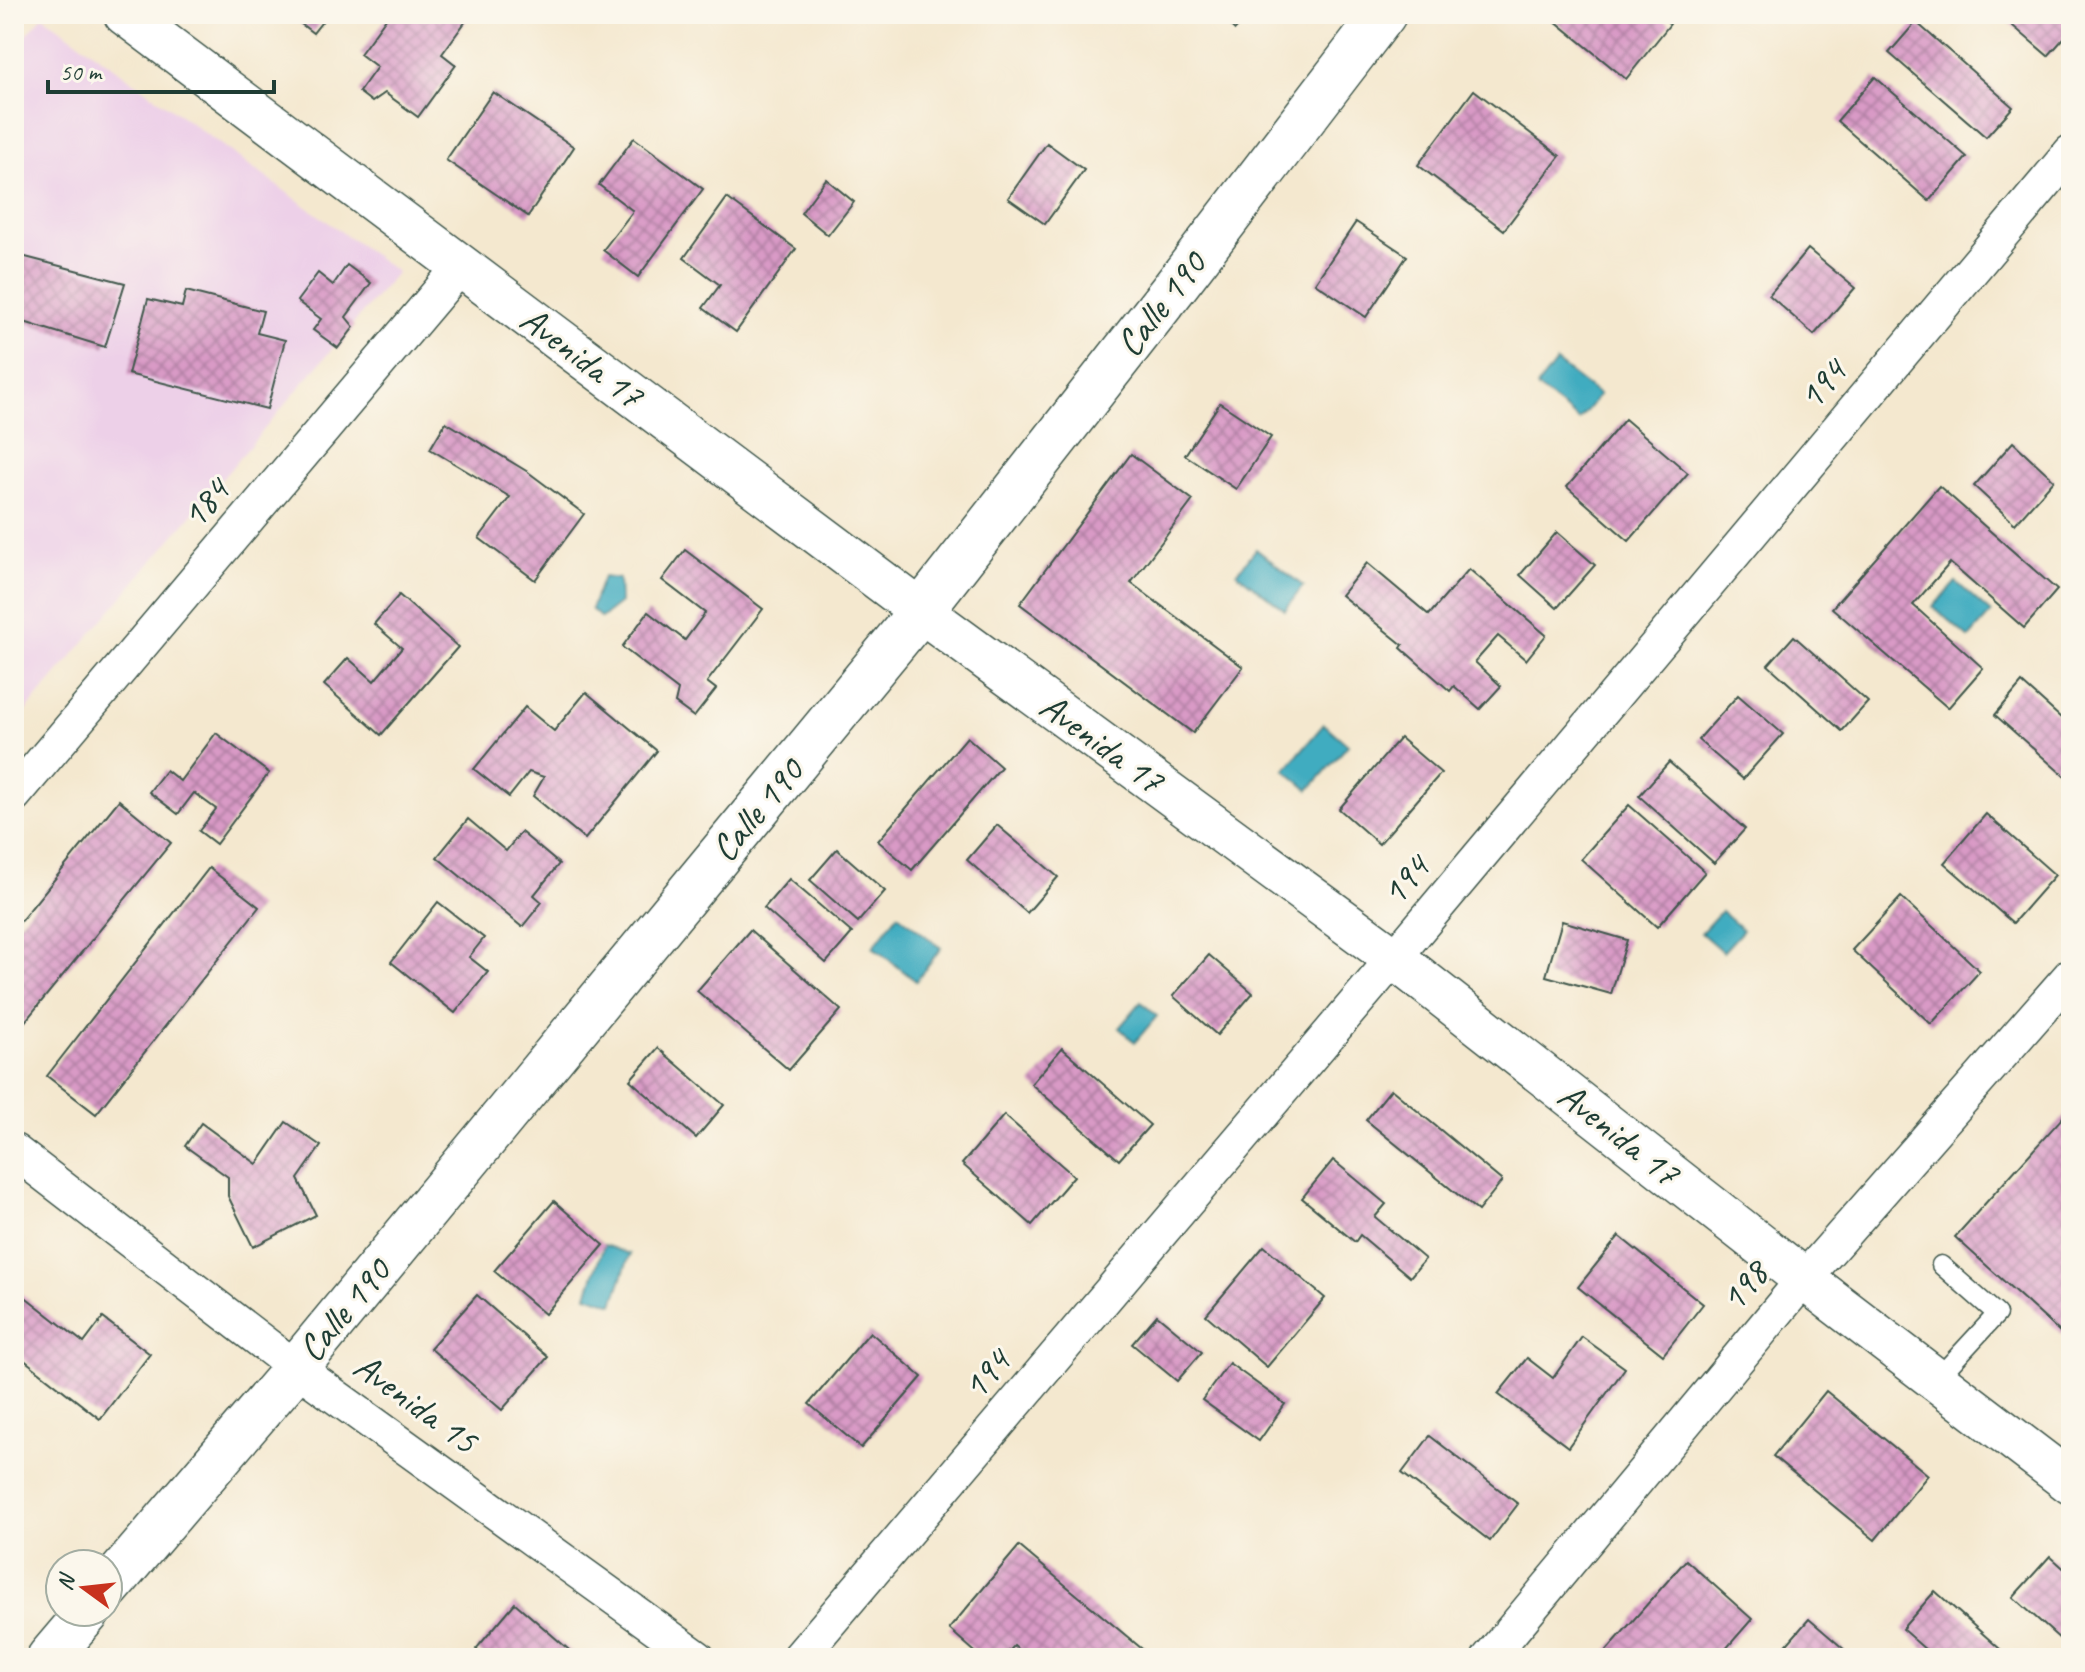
<svg xmlns="http://www.w3.org/2000/svg" width="2085" height="1672" viewBox="0 0 2085 1672" font-family="Caveat,sans-serif">
<defs>
<pattern id="building-cross-hatch" width="8" height="8" patternUnits="userSpaceOnUse" patternTransform="scale(2)"><rect width="8" height="8" fill="#d99ac6"/><path d="M0 0l8 8M0 8l8-8" fill="none" stroke="#af7fa2"/></pattern>
</defs>
<rect width="100%" height="100%" fill="#fbf7ec"/>
<filter id="ink" filterUnits="userSpaceOnUse"><feTurbulence type="fractalNoise" baseFrequency=".0125" numOctaves="2"/><feDisplacementMap in="SourceGraphic" scale="16" xChannelSelector="R" yChannelSelector="G"/><feConvolveMatrix kernelMatrix="1 2 1 2 8 2 1 2 1" color-interpolation-filters="sRGB"/></filter>
<filter id="wash" filterUnits="userSpaceOnUse"><feTurbulence type="fractalNoise" baseFrequency=".006" numOctaves="4" result="noise"/><feDisplacementMap in="SourceGraphic" scale="32" xChannelSelector="R" yChannelSelector="G"/><feGaussianBlur stdDeviation="1.8" result="paint"/><feColorMatrix in="noise" values="0 0 0 0 0 0 0 0 0 0 0 0 0 0 0 0 0 1.4 0 .05"/><feComposite in="paint" operator="in"/></filter>
<g filter="url(#wash)">
<rect width="100%" height="100%" fill="#f4e8cf"/>
<path fill="#edd0e8" d="M43 16 397 272 14 725V50Z"/>
<g fill="#41acc0" stroke="#30747a" stroke-width="2">
<path d="M1556 362 1599 395 1579 420 1537 387Z"/>
<path d="M1256 549 1303 586 1285 610 1237 573Z"/>
<path d="M603 577 619 579 620 603 601 618 591 609Z"/>
<path d="M1956 582 1991 613 1969 638 1933 607Z"/>
<path d="M1324 724 1348 745 1309 790 1285 770Z"/>
<path d="M1721 911 1743 930 1723 952 1701 933Z"/>
<path d="M898 914 941 948 916 981 873 947Z"/>
<path d="M1141 1002 1157 1016 1135 1042 1119 1028Z"/>
<path d="M604 1245 630 1254 613 1304 587 1295Z"/>
</g>
<g id="blocks">
<g fill="url(#building-cross-hatch)">
<path d="M288 14H328L313 33Z"/>
<path d="M389 14H471L442 54 456 65 418 117 385 93 372 102 359 92 377 67 360 54Z"/>
<path d="M1207 14H1251L1235 30 1220 16 1213 19Z"/>
<path d="M1559 14H1658L1670 24 1626 79 1554 20Z"/>
<path d="M1999 14H2063L2071 21V30L2048 56Z"/>
<path d="M1916 22 2013 107 1986 137 1889 53Z"/>
<path d="M1875 77 1967 157 1929 201 1837 121Z"/>
<path d="M1474 90 1560 156 1504 230 1418 165Z"/>
<path d="M493 92 574 147 528 216 446 160Z"/>
<path d="M634 138 703 189 638 277 603 250 633 211 599 185Z"/>
<path d="M1047 143 1084 170 1045 224 1008 198Z"/>
<path d="M826 179 854 202 828 235 801 213Z"/>
<path d="M727 198 796 249 736 332 703 308 720 285 684 258Z"/>
<path d="M1356 222 1407 256 1366 317 1315 283Z"/>
<path d="M1808 249 1855 288 1814 335 1769 295Z"/>
<path d="M14 254 125 283 105 347 14 319Z"/>
<path d="M347 265 371 283 346 317 354 327 338 348 313 330 321 319 297 301 318 273 333 285Z"/>
<path d="M186 291 263 311 257 333 285 340 267 409 128 374 148 299 182 307Z"/>
<path d="M1220 403 1271 437 1236 489 1185 455Z"/>
<path d="M1625 419 1688 473 1629 541 1567 487Z"/>
<path d="M446 422 528 472 584 514 535 580 479 538 510 497 430 449Z"/>
<path d="M2013 442 2054 480 2015 524 1974 486Z"/>
<path d="M1131 454 1193 500 1131 583 1243 667 1193 733 1020 604Z"/>
<path d="M1939 486 2057 590 2024 628 1950 563 1913 605 1983 668 1948 708 1832 608Z"/>
<path d="M1557 532 1595 565 1557 608 1520 575Z"/>
<path d="M685 550 763 609 707 682 716 689 694 717 675 703 678 690 622 647 648 612 685 640 705 613 662 580Z"/>
<path d="M1367 563 1429 615 1469 569 1546 635 1526 660 1498 636 1475 662 1501 686 1480 709 1454 686 1450 691 1401 648 1403 645 1341 595Z"/>
<path d="M399 595 458 647 381 735 324 685 348 658 374 681 402 648 374 624Z"/>
<path d="M1794 636 1868 702 1842 731 1768 665Z"/>
<path d="M2022 683 2071 727V782L1995 715Z"/>
<path d="M586 692 657 751 585 839 533 796 544 777 529 772 509 797 474 769 525 707 554 731Z"/>
<path d="M1738 695 1783 734 1743 779 1698 740Z"/>
<path d="M216 733 269 773 216 844 199 831 216 809 194 793 178 814 149 792 166 770 180 781Z"/>
<path d="M967 737 1001 767 912 870 878 841Z"/>
<path d="M1400 738 1441 773 1379 844 1339 809Z"/>
<path d="M1669 762 1745 829 1714 863 1639 796Z"/>
<path d="M119 800 171 843 14 1035V929Z"/>
<path d="M1629 805 1705 872 1657 927 1581 859Z"/>
<path d="M1986 814 2055 875 2013 923 1944 863Z"/>
<path d="M468 819 506 851 521 832 559 864 534 895 542 902 522 927 437 857Z"/>
<path d="M997 825 1058 877 1027 913 967 860Z"/>
<path d="M837 849 885 891 858 922 810 880Z"/>
<path d="M209 868 259 907 96 1114 47 1076Z"/>
<path d="M789 879 852 933 826 963 764 908Z"/>
<path d="M1901 897 1980 971 1931 1024 1852 950Z"/>
<path d="M438 902 484 938 469 957 488 972 455 1013 391 962Z"/>
<path d="M1562 921 1627 940 1611 994 1546 976Z"/>
<path d="M750 930 841 1010 789 1070 697 991Z"/>
<path d="M1209 955 1253 993 1217 1035 1173 996Z"/>
<path d="M658 1048 724 1105 696 1138 630 1080Z"/>
<path d="M1062 1048 1150 1125 1119 1160 1031 1084Z"/>
<path d="M1391 1089 1502 1181 1478 1211 1366 1120Z"/>
<path d="M2071 1108V1342L1955 1237Z"/>
<path d="M1004 1115 1074 1176 1032 1225 962 1164Z"/>
<path d="M286 1122 321 1146 298 1179 316 1215 253 1247 228 1196V1177L185 1146 201 1123 257 1164Z"/>
<path d="M1333 1160 1386 1204 1375 1217 1425 1259 1410 1277 1360 1235 1355 1242 1302 1198Z"/>
<path d="M554 1201 604 1245 545 1314 494 1271Z"/>
<path d="M1619 1236 1703 1304 1663 1355 1578 1287Z"/>
<path d="M1264 1246 1325 1298 1267 1367 1206 1315Z"/>
<path d="M14 1288 84 1343 103 1318 150 1354 100 1419 14 1352Z"/>
<path d="M477 1295 548 1357 502 1410 430 1348Z"/>
<path d="M1157 1315 1202 1352 1177 1381 1132 1344Z"/>
<path d="M870 1332 922 1377 861 1448 809 1404Z"/>
<path d="M1582 1337 1625 1368 1568 1447 1498 1394 1527 1358 1553 1378Z"/>
<path d="M1229 1363 1285 1404 1259 1441 1202 1400Z"/>
<path d="M1826 1391 1928 1475 1875 1540 1773 1456Z"/>
<path d="M1430 1436 1518 1504 1490 1541 1402 1473Z"/>
<path d="M1019 1546 1064 1584 1153 1658H1028L1014 1646 1003 1658H982L949 1629Z"/>
<path d="M2050 1556 2071 1575V1649L2013 1597Z"/>
<path d="M1686 1560 1752 1619 1718 1658H1600Z"/>
<path d="M1935 1591 2010 1658H1935L1902 1629Z"/>
<path d="M515 1603 575 1655 572 1658H487L476 1649Z"/>
<path d="M1809 1619 1845 1650 1838 1658H1775Z"/>
</g>
</g>
</g>
<g filter="url(#ink)">
<use href="#blocks" fill-opacity="0" stroke="#3f574b" stroke-width="2"/>
<g fill="none" stroke-linecap="round" stroke-linejoin="round">
<defs>
<path id="service" d="M1936 1380 1997 1314 1941 1265"/>
<g id="minor">
<path d="M14 795 461 266"/>
<path d="M14 1151 296 1368 698 1658"/>
<path d="M799 1658 1394 958 2071 152"/>
<path d="M1489 1658 1804 1279 2071 975"/>
</g>
<path id="tertiary" d="M125 14 921 611 1394 958 1804 1279 2071 1483"/>
<g id="secondary">
<path d="M108 1588 296 1368 921 611 1174 288 1384 14"/>
<path d="M49 1658 88 1612"/>
</g>
</defs>
<use href="#service" stroke="#3f574b" stroke-width="21"/>
<use href="#minor" stroke="#3f574b" stroke-width="37"/>
<use href="#tertiary" stroke="#3f574b" stroke-width="45"/>
<use href="#secondary" stroke="#3f574b" stroke-width="47"/>
<use href="#service" stroke="#fff" stroke-width="18"/>
<use href="#minor" stroke="#fff" stroke-width="34"/>
<use href="#tertiary" stroke="#fff" stroke-width="42"/>
<use href="#secondary" stroke="#fff" stroke-width="44"/>
</g>
</g>
<g text-anchor="middle" dominant-baseline="central" stroke-width="6" stroke-linejoin="round" paint-order="stroke">
<g font-size="38" fill="#1f3d34" stroke="#fbf7ec">
<text transform="translate(1161 304) rotate(-52)">Calle 190</text>
<text transform="translate(582 357) rotate(37)">Avenida 17</text>
<text transform="translate(1822 384) rotate(-50)">194</text>
<text transform="translate(205 503) rotate(-50)">184</text>
<text transform="translate(1102 743) rotate(36)">Avenida 17</text>
<text transform="translate(757 810) rotate(-50)">Calle 190</text>
<text transform="translate(1405 880) rotate(-50)">194</text>
<text transform="translate(1619 1134) rotate(38)">Avenida 17</text>
<text transform="translate(1744 1286) rotate(-50)">198</text>
<text transform="translate(344 1310) rotate(-50)">Calle 190</text>
<text transform="translate(986 1374) rotate(-50)">194</text>
<text transform="translate(416 1403) rotate(36)">Avenida 15</text>
</g>
</g>
<rect width="2085" height="1672" fill="none" stroke="#fbf7ec" stroke-width="48"/>
<g transform="translate(84 1588) rotate(285)"><circle r="38" fill="#fbf7ec" stroke="#a3ada2" stroke-width="2"/>
<path d="M0-6L14 30L0 20L-14 30Z" fill="#c8321e"/>
<text y="-12" font-size="22" font-weight="bold" text-anchor="middle" fill="#1f3d34">N</text>
</g>
<path d="M48 80v12h226v-12" fill="none" stroke="#1f3d34" stroke-width="4"/>
<text x="60" y="80" font-size="24" fill="#1f3d34" stroke="#fbf7ec" stroke-width="6" paint-order="stroke">50 m</text>
</svg>
